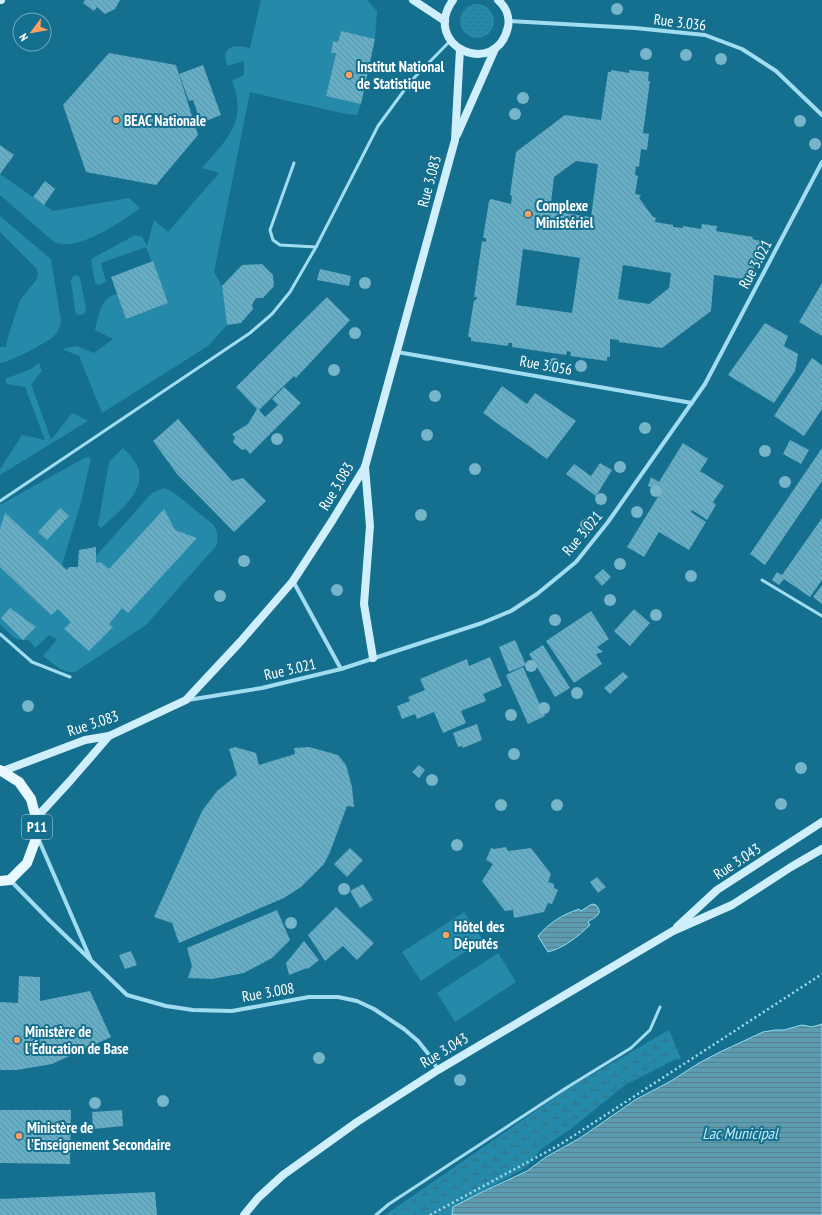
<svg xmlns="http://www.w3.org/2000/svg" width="822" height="1215" viewBox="0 0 822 1215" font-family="'PT Sans Narrow',sans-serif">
<defs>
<pattern id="wetland-marsh" width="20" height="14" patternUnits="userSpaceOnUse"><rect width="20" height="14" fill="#258aaa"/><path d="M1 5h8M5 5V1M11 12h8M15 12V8" fill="none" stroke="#357184"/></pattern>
<pattern id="park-dots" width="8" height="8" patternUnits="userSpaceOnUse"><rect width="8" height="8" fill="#258aaa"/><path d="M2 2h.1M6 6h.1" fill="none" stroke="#357184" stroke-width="1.8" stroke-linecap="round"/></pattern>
<pattern id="water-rules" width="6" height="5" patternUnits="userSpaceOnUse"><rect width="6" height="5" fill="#5d9cb0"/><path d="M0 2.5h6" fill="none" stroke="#57808d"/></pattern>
<pattern id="building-back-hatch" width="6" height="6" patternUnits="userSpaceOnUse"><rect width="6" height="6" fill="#65aec6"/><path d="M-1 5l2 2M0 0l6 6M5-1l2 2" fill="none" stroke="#5e91a1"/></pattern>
</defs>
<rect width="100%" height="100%" fill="#156f8e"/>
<g fill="#258aaa">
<path d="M261 0H367L377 11 375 39 341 31 338 42 333 41 331 52 336 53 326 95 361 104 357 115 341 113 250 92 214 272 222 286 227 325 208 346 102 413 79 356 62 349 77 346 94 353 113 339 95 330C99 315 100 297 118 294L126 319 168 303 146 247 101 263 106 282 99 285 95 283 91 260 93 258 135 235 142 237 147 246 154 220 168 232 219 173 202 168C227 139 248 122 232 81L244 75V61L227 66 225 55C229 43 240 46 250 48Z"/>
<path d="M0 174 53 211 129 198 140 208C123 221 79 251 57 243 50 240 44 233 38 228 25 217 13 206 0 195Z"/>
<path d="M0 216 51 259 61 321C60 327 58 332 54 336 46 343 11 362 0 363V347H6L8 337 20 300 37 279 38 274 36 268 0 232Z"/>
<path d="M77 275 80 278 86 309 85 313 81 315 76 314 75 310 71 281 72 277Z"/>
<path d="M39 363 42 371 31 384 51 440 72 413 88 421 0 475V469L22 435 45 440 25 387 7 384 5 379 31 369Z"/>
<path d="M123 448C128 453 136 460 138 468 147 491 116 514 101 528L98 525 109 462Z"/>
<path d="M88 457 91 459 81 502 62 565 67 570 69 567H78L79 550 96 547V556L152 493 164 488 173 492 214 525C217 532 219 538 216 546L146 625 75 672C62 674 53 663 43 656L57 639 49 635 35 648 29 640C14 642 10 634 0 624V505L84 458Z"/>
<path d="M464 912 483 940 421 981 402 952Z"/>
<path d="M498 953 516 982 455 1022 437 993Z"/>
</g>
<path fill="url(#wetland-marsh)" d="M669 1030 681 1059 674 1060 625 1085 572 1128 541 1149 527 1167 454 1207 452 1215H385L569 1088Z"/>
<circle fill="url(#park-dots)" cx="477" cy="21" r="17"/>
<g fill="url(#water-rules)" stroke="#92ddf3">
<path d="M592 904 596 905C604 914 595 917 588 922L590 925C577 937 566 947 548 952L538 936C550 922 562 915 579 909L581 911Z"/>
<path d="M822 1024V1215H452L453 1207 482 1192 527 1171 546 1157 580 1138 635 1100 671 1081 699 1063 720 1052 763 1032 775 1030H784L802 1025 812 1027Z"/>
</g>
<g fill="url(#building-back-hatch)" fill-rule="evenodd">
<path d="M85 0H120L115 9 105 14 97 7 94 11 83 3Z"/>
<path d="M341 31 375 39 361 104 326 96 336 53H331L333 41 338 42Z"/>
<path d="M109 53 176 65 198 135 156 185 86 172 63 105Z"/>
<path d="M203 65 221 115 201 123 193 100 189 101 179 74Z"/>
<path d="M611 70 629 73V70L649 72 648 81H650L643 133 649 134 647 150 641 149 639 167 636 166 635 175 638 176 635 194 641 195 639 198 653 217 656 218 655 222 673 225V227L683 228V226L701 229 702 224 717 226 716 231 753 237 752 239 761 241 758 261H755L753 276H750V280L714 275 711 311 662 348 619 342V340L610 339V357H607V361L570 356 571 352 567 351 566 355 512 347V343H508V346L471 341V337H468L474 300H476L477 297H474L482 241 486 242V238H483L489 201 491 199 511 204 512 196 510 195 516 152 565 115 601 120 608 72H611ZM576 161 598 164 591 217 550 211 554 177ZM523 249 580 258 572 313 516 305ZM623 265 671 273 669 288 649 304 618 299Z"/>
<path d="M0 145 14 155 0 174Z"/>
<path d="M45 181 55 189 44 205 33 197Z"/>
<path d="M153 261 168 303 126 319 111 277Z"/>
<path d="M262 264 273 275 274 286 263 298H256L252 305 253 309 241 323 227 325 222 286 242 265Z"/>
<path d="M320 269 351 276 349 286 317 280Z"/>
<path d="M822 283V336L799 322Z"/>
<path d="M327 297 350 320 296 378 294 376 259 410 265 417 278 405 272 399 284 387 301 403 250 454 246 449 242 450 233 442 235 437 232 434 248 424 257 409 236 387Z"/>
<path d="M765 323 788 336 784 346 798 354 795 371 774 403 728 375Z"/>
<path d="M812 358 822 365V409L804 436 774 416Z"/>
<path d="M502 386 527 404 535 393 576 421 547 459 483 413Z"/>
<path d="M178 419 232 481 243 478 266 501 234 532 177 474 153 441Z"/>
<path d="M790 440 809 450 801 464 783 454Z"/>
<path d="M683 443 708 459 700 471 724 486 713 502 716 505 707 520 692 510 691 512 706 522 689 550 659 532 644 557 627 547 661 492 648 486 651 477 659 482Z"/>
<path d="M822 448V481L765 565 750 554Z"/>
<path d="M600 463 612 470 596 496 566 474 574 464 591 476Z"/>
<path d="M60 508 69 516 47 540 38 532Z"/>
<path d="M164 509 175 530 197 538 128 613 122 608 109 624 113 627 89 651 64 629 71 622 58 609 51 615 0 567V529L5 513 67 570 69 567H78L79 550 96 547V563L101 562 109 569Z"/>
<path d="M822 518V580L810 597 784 579 779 585 772 580 777 572 782 575Z"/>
<path d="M603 569 611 577 602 586 594 577Z"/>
<path d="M822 585V604L813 597Z"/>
<path d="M10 608 36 627 23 640 1 618Z"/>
<path d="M634 609 650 623 630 646 614 631Z"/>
<path d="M591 611 609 639 597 647 603 652 596 654 602 664 574 683 546 641Z"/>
<path d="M515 640 526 665 509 672 499 647Z"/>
<path d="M543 645 570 688 555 697 529 654Z"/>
<path d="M490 657 502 686 483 694 486 701 461 711 466 723 443 733 434 712 417 719 415 714 402 719 397 706 410 701 408 697 425 690 420 679 467 659 469 666Z"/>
<path d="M523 667 545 716 528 724 506 675Z"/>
<path d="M623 672 628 677 610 694 604 688Z"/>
<path d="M477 724 482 740 463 748 462 746 458 747 453 733Z"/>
<path d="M235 747 256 753 259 765 295 754 294 748 309 747 338 755 346 765 352 787 354 807 347 806 330 852 324 864 301 887 284 898 179 943 172 923 154 917 202 811 217 791 237 775 229 749Z"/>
<path d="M419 765 425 770 419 778 412 772Z"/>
<path d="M506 847 508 851 531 848 551 874 548 882 554 884V888L558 890 552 904 548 903 544 912 514 918 513 910 505 911 482 881 493 864 486 860 491 848 494 849Z"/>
<path d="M350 848 363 860 347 877 334 864Z"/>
<path d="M597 877 606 887 598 893 590 882Z"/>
<path d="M363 884 373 900 360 908 350 891Z"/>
<path d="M336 907 374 943 357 960 343 946 325 961 308 935Z"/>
<path d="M277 910 290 940 272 958 244 973 212 979 188 978 192 966 187 948Z"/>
<path d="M304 941 319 960 308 969 307 968 289 975 286 963Z"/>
<path d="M131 951 137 965 125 969 119 955Z"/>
<path d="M19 976 40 977V1001L90 991 111 1037 52 1064 17 1070H0V1002L18 1003Z"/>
<path d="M0 1110H71L70 1164 0 1163Z"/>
<path d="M122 1110 123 1126 93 1129 92 1112Z"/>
<path d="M155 1192 157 1215H0V1199Z"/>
</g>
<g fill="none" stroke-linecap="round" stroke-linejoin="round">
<path stroke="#a0ddf0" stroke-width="2.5" stroke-dasharray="2 3" stroke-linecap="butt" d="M430 1215 561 1144 822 974"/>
<g stroke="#a0ddf0" stroke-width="3">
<path d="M294 163 270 230 273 240 280 245 316 247"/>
<path d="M0 501 250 333 272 314 290 292 316 247 378 126 411 81 450 41"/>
<path d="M762 580 822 616"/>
<path d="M0 634 32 662 70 677"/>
<path d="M376 1215 389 1204 566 1088 631 1048 650 1030 660 1007"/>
</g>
<g stroke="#a0ddf0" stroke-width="4">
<path d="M509 21 635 28 705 35 742 49 776 71 822 115"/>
<path d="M397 352 692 403"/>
<path d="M293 581 341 669"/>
<path d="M188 700 262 688 341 669 482 623 511 611 537 594 576 562 608 522 705 384 822 162"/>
<path d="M38 838 90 958"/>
<path d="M10 880 49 920 127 995 166 1006 193 1010 232 1011 309 997H338L357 1001 374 1009 404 1029 418 1041 430 1056 438 1070"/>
</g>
<g stroke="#ceeffb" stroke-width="8">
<path d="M0 0H1"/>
<path d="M413 0 445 21"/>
<path d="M453 0C420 46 496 80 508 27 510 17 506 7 498 0"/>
<path d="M457 135 495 49"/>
<path d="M365 467 370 526 364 604 373 658"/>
<path d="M3 771 85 740 109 736 186 700 241 641 293 581 332 521 365 467 455 140 460 49"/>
<path d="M36 818 70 781 109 736"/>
<path d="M677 927 717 890 822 822"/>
<path d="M244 1215 258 1198 283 1175 357 1122 438 1070 673 931 732 905 791 867 822 849"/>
</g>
<path stroke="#e9f8ff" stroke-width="10" d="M0 770 19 782 31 799 36 818 37 836 27 863 10 880 0 881"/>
</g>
<g fill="#77b5ca">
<circle cx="617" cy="9" r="6"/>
<circle cx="646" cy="54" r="6"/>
<circle cx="686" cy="55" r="6"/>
<circle cx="721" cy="59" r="6"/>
<circle cx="523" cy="98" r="6"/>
<circle cx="515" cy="114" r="6"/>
<circle cx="800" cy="121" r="6"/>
<circle cx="815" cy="144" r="6"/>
<circle cx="365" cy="283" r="6"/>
<circle cx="355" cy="333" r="6"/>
<circle cx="554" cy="364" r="6"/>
<circle cx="581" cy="366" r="6"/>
<circle cx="334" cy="370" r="6"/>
<circle cx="435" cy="396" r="6"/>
<circle cx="645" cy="428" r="6"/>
<circle cx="427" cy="435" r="6"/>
<circle cx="277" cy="439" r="6"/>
<circle cx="765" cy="451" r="6"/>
<circle cx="620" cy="467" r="6"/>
<circle cx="475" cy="469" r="6"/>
<circle cx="785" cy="482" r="6"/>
<circle cx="656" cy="491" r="6"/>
<circle cx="601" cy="499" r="6"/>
<circle cx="637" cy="512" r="6"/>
<circle cx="421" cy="515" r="6"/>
<circle cx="586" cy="525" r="6"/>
<circle cx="244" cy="561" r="6"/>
<circle cx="620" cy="564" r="6"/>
<circle cx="691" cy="576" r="6"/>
<circle cx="337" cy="590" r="6"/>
<circle cx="220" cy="596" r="6"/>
<circle cx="610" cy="600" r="6"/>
<circle cx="656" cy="615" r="6"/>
<circle cx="555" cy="620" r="6"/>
<circle cx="531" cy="666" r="6"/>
<circle cx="577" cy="693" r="6"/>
<circle cx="28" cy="706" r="6"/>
<circle cx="544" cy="708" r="6"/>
<circle cx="511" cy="715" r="6"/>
<circle cx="514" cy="754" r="6"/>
<circle cx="801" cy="768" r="6"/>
<circle cx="432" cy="780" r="6"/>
<circle cx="781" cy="804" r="6"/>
<circle cx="501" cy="805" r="6"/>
<circle cx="557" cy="805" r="6"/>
<circle cx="457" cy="845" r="6"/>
<circle cx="344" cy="889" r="6"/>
<circle cx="291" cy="923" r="6"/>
<circle cx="319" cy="1058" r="6"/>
<circle cx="460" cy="1080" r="6"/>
<circle cx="163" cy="1101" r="6"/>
<circle cx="95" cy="1103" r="6"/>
</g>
<g fill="#ffa05f" stroke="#156f8e" stroke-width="1.5">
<circle cx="349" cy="75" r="4"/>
<circle cx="116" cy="120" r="4"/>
<circle cx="528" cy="214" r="4"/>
<circle cx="446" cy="935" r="4"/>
<circle cx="17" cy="1040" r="4"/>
<circle cx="19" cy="1136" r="4"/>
</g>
<g text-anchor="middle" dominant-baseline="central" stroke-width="4" stroke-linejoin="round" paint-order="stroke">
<rect fill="#156f8e" stroke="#b9d4dd" stroke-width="1" x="22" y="815" width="30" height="24" rx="3"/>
<g font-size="14" font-weight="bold" fill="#fff">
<text x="37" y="827">P11</text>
</g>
<g font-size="15" fill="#fff" stroke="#156f8e">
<text transform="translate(680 22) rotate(7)">Rue 3.036</text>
<text transform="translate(429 181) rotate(-75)">Rue 3.083</text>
<text transform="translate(755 264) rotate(-62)">Rue 3.021</text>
<text transform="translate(546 365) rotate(10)">Rue 3.056</text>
<text transform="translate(336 486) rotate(-59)">Rue 3.083</text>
<text transform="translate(582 533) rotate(-50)">Rue 3.021</text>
<text transform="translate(290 669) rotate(-13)">Rue 3.021</text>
<text transform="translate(93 723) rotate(-18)">Rue 3.083</text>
<text transform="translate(737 861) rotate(-33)">Rue 3.043</text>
<text transform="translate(268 992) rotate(-10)">Rue 3.008</text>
<text transform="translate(444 1050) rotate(-31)">Rue 3.043</text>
</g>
<g font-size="15" font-weight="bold" fill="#fff" stroke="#156f8e" text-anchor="start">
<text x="357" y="66">Institut National<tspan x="357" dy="17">de Statistique</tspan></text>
<text x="124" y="120">BEAC Nationale</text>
<text x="536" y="205">Complexe<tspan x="536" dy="17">Ministériel</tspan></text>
<text x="454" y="926">Hôtel des<tspan x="454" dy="17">Députés</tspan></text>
<text x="25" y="1031">Ministère de<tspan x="25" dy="17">l'Éducation de Base</tspan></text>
<text x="27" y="1127">Ministère de<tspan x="27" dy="17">l'Enseignement Secondaire</tspan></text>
</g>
<g font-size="16" font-style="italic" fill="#c1ecf9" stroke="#156f8e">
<text x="740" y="1133">Lac Municipal</text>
</g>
</g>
<g transform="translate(32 32) rotate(238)"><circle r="19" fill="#156f8e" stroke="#73a9bb"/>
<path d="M0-3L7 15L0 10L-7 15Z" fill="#ffa05f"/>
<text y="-6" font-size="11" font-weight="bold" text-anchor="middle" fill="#ffffff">N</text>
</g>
</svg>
